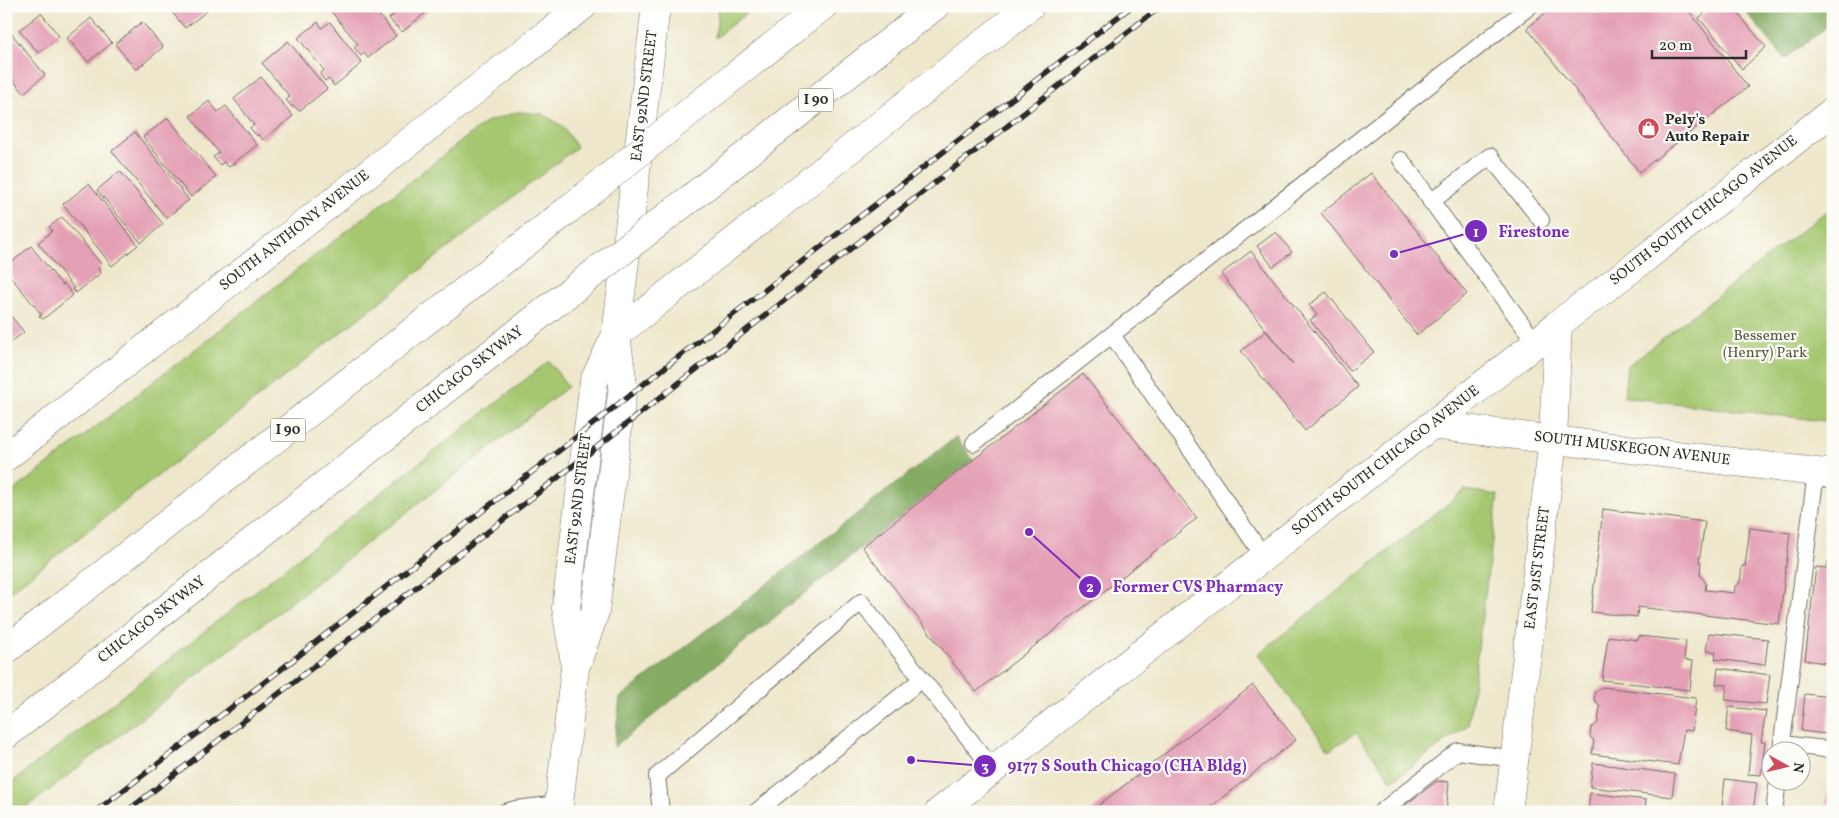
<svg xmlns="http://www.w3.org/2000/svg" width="1839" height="818" viewBox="0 0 1839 818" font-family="Vollkorn,serif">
<rect width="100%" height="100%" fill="#fdfcf7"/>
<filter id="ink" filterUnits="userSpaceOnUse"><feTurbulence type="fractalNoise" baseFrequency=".02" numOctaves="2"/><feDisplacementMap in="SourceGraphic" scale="10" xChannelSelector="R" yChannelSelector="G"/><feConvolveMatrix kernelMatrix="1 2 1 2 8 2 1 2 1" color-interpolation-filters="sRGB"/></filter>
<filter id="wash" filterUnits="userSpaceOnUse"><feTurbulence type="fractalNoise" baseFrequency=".0096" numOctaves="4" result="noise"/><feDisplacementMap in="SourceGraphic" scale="20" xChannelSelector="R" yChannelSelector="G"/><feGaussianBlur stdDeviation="1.12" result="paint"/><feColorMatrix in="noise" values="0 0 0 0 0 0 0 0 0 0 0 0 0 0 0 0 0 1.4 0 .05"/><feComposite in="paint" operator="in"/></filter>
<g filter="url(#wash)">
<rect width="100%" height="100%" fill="#eee7cb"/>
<g fill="#a5c770" stroke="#68794e">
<path d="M719 6H755L715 38Z"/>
<path d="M518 112 543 114 562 126 577 147 6 595V497L486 122Z"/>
<path d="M1833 206V422L1624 397 1627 366Z"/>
<path d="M549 361 568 387 21 812H6V787Z"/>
<path d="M1465 490 1498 495 1468 725 1392 781 1356 733 1329 750 1258 654Z"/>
</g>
<g fill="#84ac62" stroke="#586c46">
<path d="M1741 6H1833V22L1785 59Z"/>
<path d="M956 437 973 460 862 547 614 747 620 698Z"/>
</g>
<g id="blocks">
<g fill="#e4a0b5">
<path d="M167 6H204L207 11 185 28Z"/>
<path d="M334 6H372L396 36 368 58 364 53 361 56 354 47 358 44 330 10Z"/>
<path d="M388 6H434L402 32 397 26 396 27 389 18 394 15Z"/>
<path d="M1554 6H1685L1748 87 1639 172 1527 28Z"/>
<path d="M1713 6H1732L1766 47 1742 69 1699 18Z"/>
<path d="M41 13 59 36 38 53 19 30Z"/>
<path d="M91 18 112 43 88 62 67 38Z"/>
<path d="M142 22 163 47 136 70 115 44Z"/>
<path d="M318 22 322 28 330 22 362 63 334 86 329 79 325 81 320 74 324 70 298 38Z"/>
<path d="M6 27 45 75 24 93 6 72Z"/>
<path d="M288 41 327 89 299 111 294 106 292 107 286 100 290 97 262 63Z"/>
<path d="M261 77 293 116 263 140 258 134 257 136 250 128 254 125 234 99Z"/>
<path d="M6 84 15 95 6 102Z"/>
<path d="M209 101 218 112 226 106 257 145 229 167 224 162 220 165 213 157 219 153 190 116Z"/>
<path d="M168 118 216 177 191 197 143 137Z"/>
<path d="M135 132 189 200 166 218 112 151Z"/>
<path d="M120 171 163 224 141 243 97 190Z"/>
<path d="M1371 173 1467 294 1417 335 1321 213Z"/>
<path d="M89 184 138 245 112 266 63 204Z"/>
<path d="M62 217 102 265 98 268 101 273 76 293 72 289 74 288 38 243 52 231 49 227Z"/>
<path d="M1276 232 1292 252 1273 267 1257 246Z"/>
<path d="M31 246 62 285 64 284 73 295 43 319 39 316 42 315 6 271V267Z"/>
<path d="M1251 251 1358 387 1305 431 1241 351 1266 331 1293 364 1221 274Z"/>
<path d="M1326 292 1374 352 1350 371 1310 320 1317 315 1309 305Z"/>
<path d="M6 310 24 332 6 346Z"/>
<path d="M1083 374 1197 518 976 692 862 547Z"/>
<path d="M1603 509 1705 522 1699 562H1701L1700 575 1706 583 1705 590 1734 593 1735 586 1740 582 1742 566H1745L1750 528 1790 533 1779 624 1638 607 1637 617 1591 612Z"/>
<path d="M1833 558V664L1805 660 1816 567 1827 568 1828 561Z"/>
<path d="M1709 633 1768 639 1765 665 1715 659 1716 652 1706 651Z"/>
<path d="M1608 636 1638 640 1639 636 1686 641 1684 660 1693 661 1690 690 1602 680Z"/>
<path d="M1718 668 1770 675 1766 704 1725 700 1727 685 1716 684Z"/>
<path d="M1253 685 1296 740 1204 812H1090Z"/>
<path d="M1602 687 1696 698 1692 731 1684 730 1678 765 1592 754 1594 741 1590 736 1591 728 1598 723 1600 706 1594 699 1595 692Z"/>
<path d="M1805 694 1831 697 1826 734 1801 731Z"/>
<path d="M1729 707 1766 711 1761 742H1765L1761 775 1748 774 1752 735 1726 731Z"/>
<path d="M1593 763 1675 774 1672 797 1590 787Z"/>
<path d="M1830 770H1833V803H1826Z"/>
<path d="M1725 779 1757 783 1753 811 1722 807Z"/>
<path d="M1437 781 1449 782 1446 812H1401V808Z"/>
<path d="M1590 793 1646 800 1645 812H1588Z"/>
</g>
</g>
</g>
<g filter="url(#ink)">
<use href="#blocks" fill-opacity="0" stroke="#6f6d63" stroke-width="1"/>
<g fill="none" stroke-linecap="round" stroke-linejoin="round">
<defs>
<g id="lane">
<path d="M1401 160 1536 343"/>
<path d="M1431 202 1490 156 1541 220"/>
<path d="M1112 335 1264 557"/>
<path d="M974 443 1530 6"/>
<path d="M1782 744 1833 750"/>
<path d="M1781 750 1816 472"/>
<path d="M505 812 516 809 558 804"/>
<path d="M661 812 657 776 861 602 993 769"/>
<path d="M756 812 922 679"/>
<path d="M1381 812 1458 751 1515 759"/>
<path d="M1774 812 1778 780"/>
</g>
<path id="street" d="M1432 425 1833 474"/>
<g id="secondary">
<path d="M6 457 583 6"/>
<path d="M575 663 566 608 594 381 616 335"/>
<path d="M558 812 575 668 595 612 623 385 616 335 656 6"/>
<path d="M939 812 1536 343 1558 324 1626 273 1833 111"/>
<path d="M1508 812 1553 440 1558 324"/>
</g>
<g id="highway">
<path d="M707 98 823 6"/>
<path d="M696 194 935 6"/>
<path d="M616 335 1030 6"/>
<path d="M6 650 569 209"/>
<path d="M6 735 558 301"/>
</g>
</defs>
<use href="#lane" stroke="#6f6d63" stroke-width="18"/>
<use href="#street" stroke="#6f6d63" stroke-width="29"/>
<use href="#secondary" stroke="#6f6d63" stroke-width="29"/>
<use href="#highway" stroke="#6f6d63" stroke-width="29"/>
<use href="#lane" stroke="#fff" stroke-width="16"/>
<use href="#street" stroke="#fff" stroke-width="28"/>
<use href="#secondary" stroke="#fff" stroke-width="28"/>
<use href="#highway" stroke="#fff" stroke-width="28"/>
<defs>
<g id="rail">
<path d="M95 812 288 664 659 372 1132 6"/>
<path d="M126 812 556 479 1161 6"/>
</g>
</defs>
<use href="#rail" stroke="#2b2b2b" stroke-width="5.5"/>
<use href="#rail" stroke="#fdfcf7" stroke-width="4" stroke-dasharray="11" stroke-linecap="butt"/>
<defs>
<g id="highway-bridge">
<path d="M569 209 707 98"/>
<path d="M558 301 696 194"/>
</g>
</defs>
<use href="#highway-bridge" stroke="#6f6d63" stroke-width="29" stroke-linecap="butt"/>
<use href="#highway-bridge" stroke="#fff" stroke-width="28"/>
</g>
</g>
<defs>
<symbol id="shop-disc" viewBox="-11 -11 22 22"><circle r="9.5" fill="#d1495b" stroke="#fdfcf7"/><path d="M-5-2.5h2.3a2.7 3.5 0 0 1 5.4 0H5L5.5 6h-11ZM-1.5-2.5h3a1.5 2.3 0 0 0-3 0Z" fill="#fff"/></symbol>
</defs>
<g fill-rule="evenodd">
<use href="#shop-disc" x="1636" y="116" width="25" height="25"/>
</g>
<g text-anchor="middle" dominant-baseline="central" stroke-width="4.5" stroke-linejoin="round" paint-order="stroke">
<g fill="#fdfcf7" stroke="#6a6a68" stroke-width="1">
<rect x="798.5" y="88.5" width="35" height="23" rx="4"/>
<rect x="270.5" y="418.5" width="35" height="23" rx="4"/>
</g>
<g font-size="14" font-weight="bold" fill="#2b2b2b">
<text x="816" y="100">I 90</text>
<text x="288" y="430">I 90</text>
</g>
<g font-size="15" fill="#2b2b2b" stroke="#fdfcf7">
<text transform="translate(645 96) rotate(-83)">EAST 92ND STREET</text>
<text transform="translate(1704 211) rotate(-38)">SOUTH SOUTH CHICAGO AVENUE</text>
<text transform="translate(295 231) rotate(-38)">SOUTH ANTHONY AVENUE</text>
<text transform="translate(470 370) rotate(-38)">CHICAGO SKYWAY</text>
<text transform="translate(1632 449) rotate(7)">SOUTH MUSKEGON AVENUE</text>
<text transform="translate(1386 461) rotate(-38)">SOUTH SOUTH CHICAGO AVENUE</text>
<text transform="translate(579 499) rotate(-83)">EAST 92ND STREET</text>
<text transform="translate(1538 568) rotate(-83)">EAST 91ST STREET</text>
<text transform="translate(152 620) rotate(-38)">CHICAGO SKYWAY</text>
</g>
<g font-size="15" font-weight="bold" fill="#2b2b2b" stroke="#fdfcf7" text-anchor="start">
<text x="1665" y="120">Pely's<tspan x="1665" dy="17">Auto Repair</tspan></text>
</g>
<g font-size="15" fill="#505a40" stroke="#fdfcf7">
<text x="1765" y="336">Bessemer<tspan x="1765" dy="17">(Henry) Park</tspan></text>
</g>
</g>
<path fill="none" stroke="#7b2cbf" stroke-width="2" d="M1394 254L1476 231M1029 532L1090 587M911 760L985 766"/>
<g fill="#7b2cbf" stroke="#fdfcf7" stroke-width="2">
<circle cx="1394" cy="254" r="5"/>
<circle cx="1029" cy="532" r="5"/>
<circle cx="911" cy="760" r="5"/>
<circle cx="1476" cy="231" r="12"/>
<circle cx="1090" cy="587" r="12"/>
<circle cx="985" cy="766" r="12"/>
</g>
<g font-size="15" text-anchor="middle" font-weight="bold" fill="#fff">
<text x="1476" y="237">1</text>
<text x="1090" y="592">2</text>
<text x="985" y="771">3</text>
</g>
<g font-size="16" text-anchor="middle" font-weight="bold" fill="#7b2cbf" stroke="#fdfcf7" stroke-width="4.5" stroke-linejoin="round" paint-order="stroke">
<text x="1534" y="237">Firestone</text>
<text x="1198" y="592">Former CVS Pharmacy</text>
<text x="1127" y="771">9177 S South Chicago (CHA Bldg)</text>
</g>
<rect width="1839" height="818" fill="none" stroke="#fdfcf7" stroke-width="25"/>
<g transform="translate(1786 766) rotate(98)"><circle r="24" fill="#fdfcf7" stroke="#a9a8a5"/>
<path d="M0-4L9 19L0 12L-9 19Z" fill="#d1495b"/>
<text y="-8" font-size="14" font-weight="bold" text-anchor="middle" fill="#2b2b2b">N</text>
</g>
<path d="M1652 50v8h94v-8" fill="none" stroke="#2b2b2b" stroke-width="2.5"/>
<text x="1659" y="50" font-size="15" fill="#2b2b2b" stroke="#fdfcf7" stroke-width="4" paint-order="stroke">20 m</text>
</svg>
